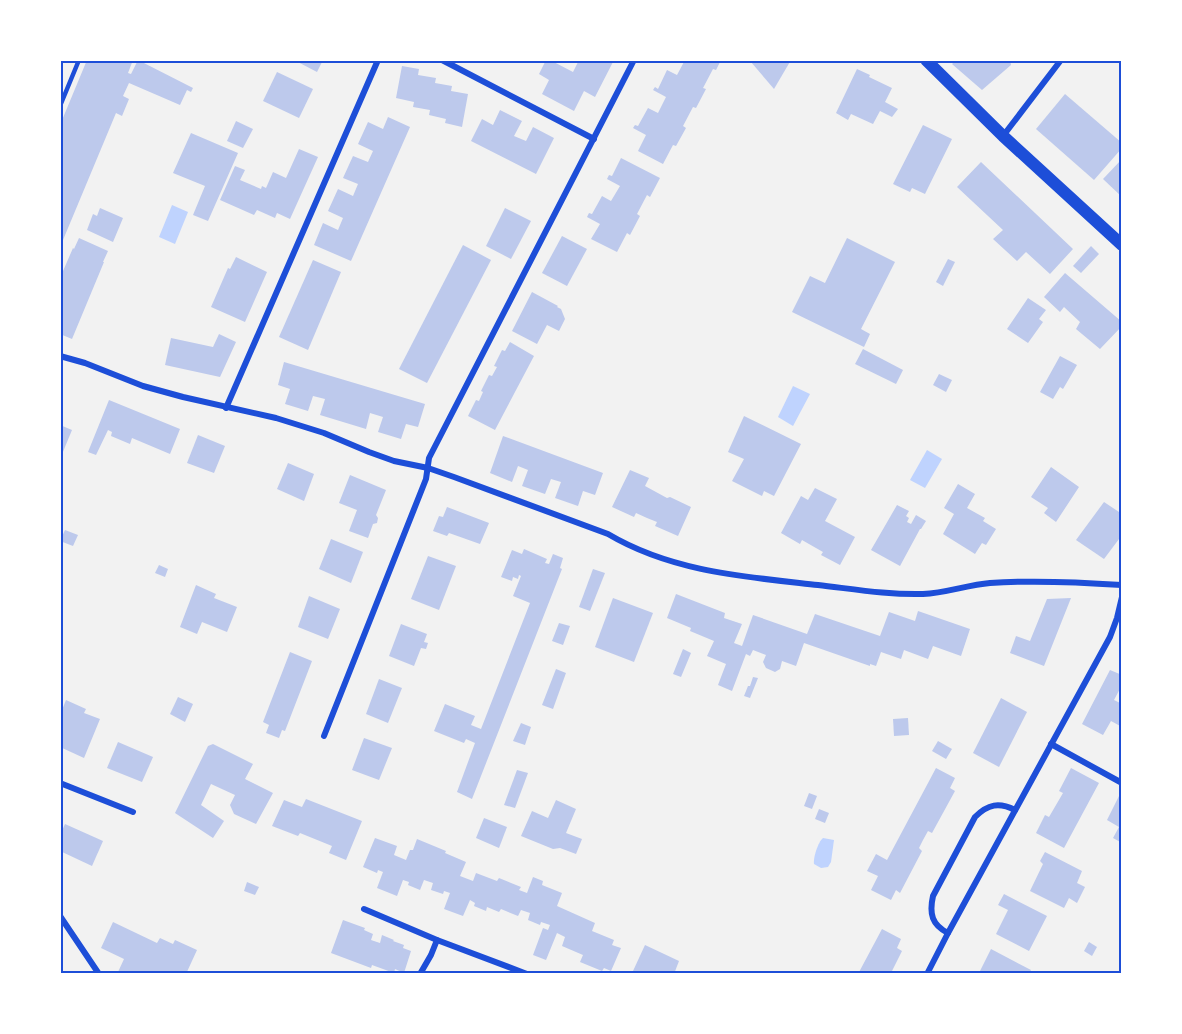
<svg xmlns="http://www.w3.org/2000/svg" width="1182" height="1034" viewBox="0 0 1182 1034" font-family="'Work Sans',sans-serif">
<rect width="100%" height="100%" fill="#f2f2f2"/>
<g fill="#bfd3fe">
<path d="M172 205 188 212 175 244 159 237Z"/>
<path d="M793 386 810 394 793 426 778 417Z"/>
<path d="M927 450 942 459 925 488 910 480Z"/>
<path d="M823 838 834 840 831 862 828 867 821 868 814 864C813 858 818 842 823 838Z"/>
</g>
<g fill="#bdc9ec">
<path d="M87 60H133L128 73 131 74 138 60 193 88 191 92 187 90 180 105 129 83 123 96 129 99 122 116 116 113 63 240 60 238V125Z"/>
<path d="M294 60H323L317 72Z"/>
<path d="M546 60H550L573 72 579 60H614L595 97 584 91 574 111 542 94 549 80 539 74Z"/>
<path d="M685 60H721L716 70 713 69 703 88 706 89 696 108 693 107 683 126 686 128 676 146 673 145 663 164 638 151 646 135 633 128 635 125 638 126 648 108 658 113 666 97 653 90 655 87 658 89 667 70 677 75Z"/>
<path d="M754 60H791L774 89 751 62Z"/>
<path d="M956 60H1010L1011 65 982 90 952 64Z"/>
<path d="M402 66 419 69 418 75 436 78 435 83 452 86 451 91 468 94 462 127 445 123 446 119 429 115 430 110 413 107 414 102 396 98Z"/>
<path d="M857 69 870 75 869 77 892 88 885 102 898 109 892 117 880 111 873 124 851 114 848 120 836 113Z"/>
<path d="M277 72 313 89 299 118 263 101Z"/>
<path d="M1065 94 1122 143V148L1094 180 1036 129Z"/>
<path d="M500 110 522 121 514 136 526 141 533 127 554 138 536 174 471 141 482 119 493 125Z"/>
<path d="M388 117 410 127 351 261 314 245 323 223 338 230 343 218 328 211 338 189 353 196 358 184 343 178 353 156 368 162 373 151 358 144 368 122 383 129Z"/>
<path d="M236 121 253 129 243 148 227 141Z"/>
<path d="M923 125 952 139 925 194 912 188 910 192 893 184Z"/>
<path d="M191 133 238 153 208 221 193 215 205 186 173 173Z"/>
<path d="M299 149 318 157 290 219 277 213 275 218 257 210 254 215 220 200 235 166 245 170 240 180 261 189 262 186 266 188 273 172 286 178Z"/>
<path d="M621 158 660 178 650 197 647 195 637 214 640 216 630 235 627 233 617 252 591 239 600 224 587 217 589 213 592 214 602 196 611 201 620 186 607 179 609 175 612 176Z"/>
<path d="M1122 159V197L1103 179Z"/>
<path d="M981 162 1073 249 1050 274 1026 252 1017 261 993 239 1003 230 957 187Z"/>
<path d="M100 208 123 218 113 242 87 230 93 214 97 216Z"/>
<path d="M505 208 531 221 511 259 486 246Z"/>
<path d="M562 236 587 249 567 286 542 273Z"/>
<path d="M79 238 108 251 103 262H104L72 339 60 334V278L73 248 74 249Z"/>
<path d="M847 238 895 262 861 329 870 334 864 347 792 312 810 276 825 283Z"/>
<path d="M463 245 491 260 427 383 399 369Z"/>
<path d="M1091 246 1099 254 1081 273 1073 266Z"/>
<path d="M236 257 267 272 245 322 211 307 228 268 230 269Z"/>
<path d="M948 259 955 262 943 286 936 282Z"/>
<path d="M313 260 341 272 308 350 279 337Z"/>
<path d="M1065 273 1122 322V326L1100 349 1076 329 1080 322 1064 307 1060 312 1044 297Z"/>
<path d="M532 292 558 306 557 307 561 309 565 319 559 331 547 325 537 344 512 331Z"/>
<path d="M1028 298 1046 310 1039 319 1043 322 1028 343 1007 329Z"/>
<path d="M219 334 236 342 220 377 165 365 171 338 213 347Z"/>
<path d="M510 342 534 356 495 430 468 416 476 400 479 401 483 392 481 391 489 375 492 376 497 367 494 366 502 350 505 351Z"/>
<path d="M863 349 903 370 896 384 855 364Z"/>
<path d="M1060 356 1077 365 1063 389 1060 387 1053 399 1040 392Z"/>
<path d="M284 362 425 404 418 427 406 424 401 439 378 432 383 417 370 413 366 429 320 415 325 399 313 396 308 411 285 404 290 389 278 385Z"/>
<path d="M939 374 952 380 946 392 933 385Z"/>
<path d="M109 400 180 429 170 454 132 438 130 444 111 436 112 432 108 430 96 455 88 452Z"/>
<path d="M744 416 801 444 774 496 764 491 762 496 732 481 744 459 728 452Z"/>
<path d="M60 425 72 430 60 459Z"/>
<path d="M198 435 225 446 214 473 187 463Z"/>
<path d="M503 436 603 473 595 495 583 491 578 506 555 498 561 482 551 479 545 494 522 486 528 470 518 466 512 482 490 473Z"/>
<path d="M288 463 314 474 304 501 277 489Z"/>
<path d="M1051 467 1079 487 1056 522 1044 513 1048 508 1031 497Z"/>
<path d="M630 470 649 478 645 486 667 498 670 497 691 507 678 536 655 526 657 522 647 518 636 513 634 517 612 507Z"/>
<path d="M350 475 386 490 376 515 378 518 377 523 373 524 368 538 349 531 357 510 339 503Z"/>
<path d="M958 484 975 494 967 508 985 518 983 521 996 529 986 545 982 543 975 554 943 534 954 514 944 508Z"/>
<path d="M815 488 837 499 825 521 855 537 840 565 821 555 823 552 802 540 800 544 781 533 801 496 808 500Z"/>
<path d="M1104 502 1122 514V535L1104 559 1076 540Z"/>
<path d="M897 505 909 511 906 516 909 518 907 522 911 524 916 515 926 521 921 529H920L900 566 871 550Z"/>
<path d="M447 507 489 523 480 544 449 533 447 536 433 531 439 516 443 517Z"/>
<path d="M65 530 78 535 73 546 60 541Z"/>
<path d="M331 539 363 552 351 583 319 569Z"/>
<path d="M524 549 547 559 545 563 549 564 553 554 563 558 560 568 562 569 472 799 457 792 475 743 466 739 464 743 434 731 445 704 475 716 471 725 481 729 530 603 513 596 521 576 519 575 518 579 513 577 512 581 501 577 512 550 522 554Z"/>
<path d="M428 556 456 566 439 610 411 599Z"/>
<path d="M159 565 168 569 165 577 155 573Z"/>
<path d="M593 569 605 573 590 611 579 607Z"/>
<path d="M196 585 216 594 214 598 237 607 227 632 202 622 197 634 180 627Z"/>
<path d="M676 594 725 613 724 618 742 624 734 643 742 646 753 615 807 634 815 614 880 636 889 612 915 621 918 611 970 629 961 656 933 646 928 659 904 650 901 659 881 652 876 666 870 664V666L804 643 796 666 782 661 780 669 775 672 766 668 763 662 766 655 753 650 750 656 746 654 732 691 718 685 726 664 707 656 714 641 690 631 691 628 667 618Z"/>
<path d="M309 596 340 609 328 639 298 627Z"/>
<path d="M613 598 653 613 634 662 595 647Z"/>
<path d="M1071 598 1044 666 1010 653 1016 636 1030 641 1047 599Z"/>
<path d="M559 623 570 626 563 645 552 641Z"/>
<path d="M401 624 427 634 424 642 428 643 426 649 421 648 414 666 389 656Z"/>
<path d="M683 649 691 653 681 677 673 674Z"/>
<path d="M290 652 312 661 285 731 282 730 279 738 266 733 269 725 263 722Z"/>
<path d="M556 669 566 673 553 709 542 705Z"/>
<path d="M1110 670 1122 675V685L1114 700 1122 704V727L1111 721 1103 735 1082 724Z"/>
<path d="M753 677 758 678 750 698 744 696 748 686H750Z"/>
<path d="M379 679 402 688 388 723 366 714Z"/>
<path d="M178 697 193 704 185 722 170 714Z"/>
<path d="M1001 698 1027 712 999 767 973 753Z"/>
<path d="M66 700 86 709 84 713 100 719 84 758 60 747V715Z"/>
<path d="M908 718 909 735 894 736 893 719Z"/>
<path d="M521 723 531 727 525 745 513 741Z"/>
<path d="M364 738 392 748 379 780 352 770Z"/>
<path d="M938 741 952 749 946 759 932 751Z"/>
<path d="M118 742 153 757 142 782 107 768Z"/>
<path d="M213 744 253 764 245 779 273 793 256 824 234 814 230 805 235 795 211 784 201 805 224 821 213 838 175 813 208 746Z"/>
<path d="M936 768 955 778 950 788 955 791 932 833 928 831 923 840 919 848 922 851 900 893 896 890 891 900 871 890 878 876 867 871 876 854 887 860Z"/>
<path d="M1071 768 1099 783 1064 848 1036 833 1045 815 1049 817 1063 793 1059 791Z"/>
<path d="M517 770 528 773 515 808 504 805Z"/>
<path d="M809 793 817 796 812 809 804 806Z"/>
<path d="M1120 794 1122 795V843L1113 838 1119 827 1107 820Z"/>
<path d="M306 799 362 821 346 860 329 853 332 846 300 833 298 836 272 826 284 800 302 807Z"/>
<path d="M556 800 576 809 566 833 582 839 576 854 560 848 553 849 521 836 532 811 548 818Z"/>
<path d="M819 809 829 813 825 823 815 819Z"/>
<path d="M484 818 507 827 499 848 476 838Z"/>
<path d="M65 824 103 841 92 866 60 851V835Z"/>
<path d="M375 838 397 846 394 855 406 860 410 850H413L417 839 446 851 445 853 466 862 460 876 473 881 476 873 497 881 499 878 521 887 519 890 527 893 533 877 543 881 542 885 562 893 557 906 595 923 592 931 614 940 612 945 621 948 611 971 604 968 602 971 580 962 583 955 562 946 565 937 557 933 546 960 533 955 543 928 548 930 550 925 541 922 540 925 528 920 530 913 521 910 518 916 501 909 499 912 487 907 486 911 474 906 475 903 470 900 463 916 444 909 450 893 444 891 443 894 431 890 433 883 424 880 420 890 408 885 409 882 403 880 397 896 377 888 383 872 378 870 377 873 363 867Z"/>
<path d="M1045 852 1082 871 1077 883 1085 887 1077 903 1069 898 1064 908 1030 891 1043 864 1040 861Z"/>
<path d="M247 882 259 887 255 895 244 891Z"/>
<path d="M1004 894 1047 916 1029 951 996 934 1008 910 998 905Z"/>
<path d="M343 920 365 928 364 930 373 934 371 940 380 943 382 935 394 940 393 941 404 945 403 948 411 951 404 973 395 969 394 973 372 965 371 968 331 953Z"/>
<path d="M113 922 157 943 160 938 173 944 175 940 197 950 186 974H148L145 973V974H122L118 972 124 959 101 948Z"/>
<path d="M882 929 901 939 897 948 902 951 891 973 890 974H858Z"/>
<path d="M1089 942 1097 947 1092 956 1084 951Z"/>
<path d="M645 945 679 961 674 974H640L633 971Z"/>
<path d="M991 949 1031 970 1029 974H985L980 971Z"/>
</g>
<g fill="none" stroke-linecap="round" stroke-linejoin="round">
<path stroke="#1d4ed8" stroke-width="4.5" d="M60 106 79 60"/>
<g stroke="#1d4ed8" stroke-width="6">
<path d="M442 60 594 139"/>
<path d="M1003 136 1061 60"/>
<path d="M60 356 85 363 143 386 183 397 276 418 324 433 369 452 394 461 428 468 454 477 608 534C672 572 746 577 818 585 853 589 888 595 923 594 946 593 967 585 990 583 1034 580 1078 582 1122 585"/>
<path d="M226 408 378 60"/>
<path d="M324 736 426 479 429 458 634 60"/>
<path d="M1051 744 1122 783"/>
<path d="M60 783 133 812"/>
<path d="M364 909 437 940 527 974"/>
<path d="M60 916 99 974"/>
<path d="M948 933C932 925 929 914 933 896L975 817C988 804 999 802 1015 810"/>
<path d="M420 974 431 955 437 940"/>
<path d="M927 974 948 933 1110 637 1117 618 1122 597"/>
</g>
<path stroke="#1d4ed8" stroke-width="12" d="M926 60 1003 136 1122 245"/>
</g>
<rect width="1182" height="1034" fill="none" stroke="#ffffff" stroke-width="123"/>
<rect x="62" y="62" width="1058" height="910" fill="none" stroke="#1d4ed8" stroke-width="2"/>
</svg>
